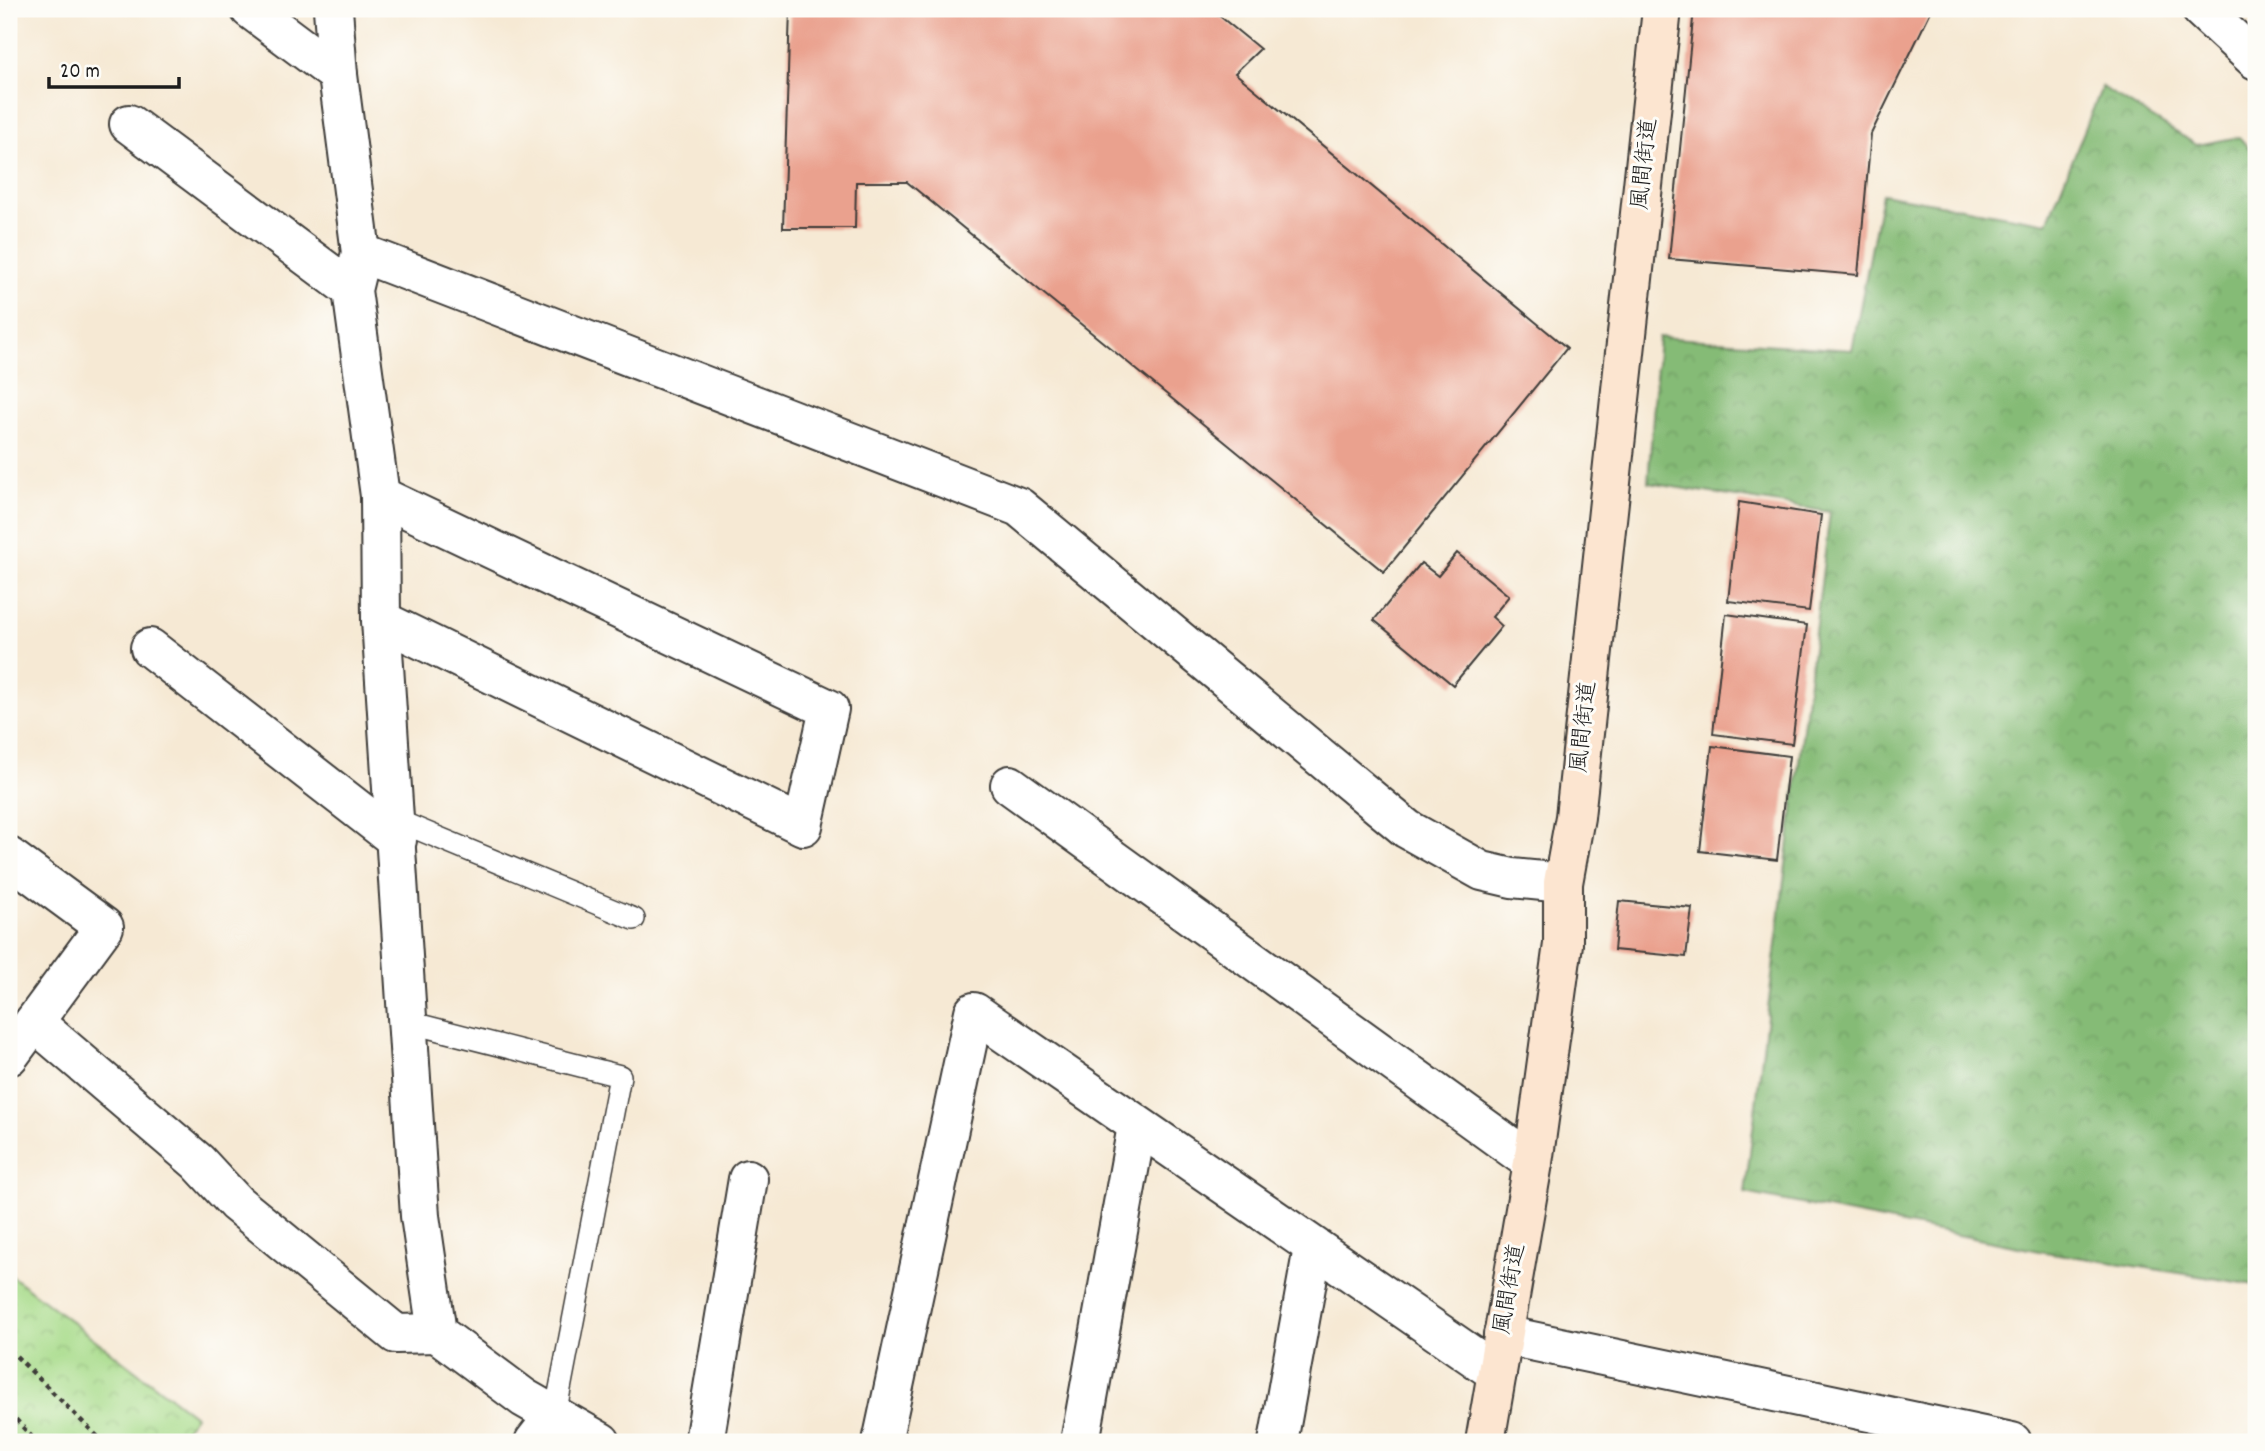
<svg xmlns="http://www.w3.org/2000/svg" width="2265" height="1451" viewBox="0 0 2265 1451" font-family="Dekko,'Klee One',sans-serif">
<defs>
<pattern id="forest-crowns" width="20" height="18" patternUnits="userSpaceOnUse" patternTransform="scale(1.75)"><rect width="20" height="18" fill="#85bb76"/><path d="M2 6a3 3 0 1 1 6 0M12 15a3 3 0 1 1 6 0" fill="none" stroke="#72a066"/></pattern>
<pattern id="park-crowns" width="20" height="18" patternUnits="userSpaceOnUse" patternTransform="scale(1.75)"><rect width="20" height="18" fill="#a7db8a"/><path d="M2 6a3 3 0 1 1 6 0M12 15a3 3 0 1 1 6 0" fill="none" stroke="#8fbb76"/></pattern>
</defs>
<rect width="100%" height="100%" fill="#fdfcf7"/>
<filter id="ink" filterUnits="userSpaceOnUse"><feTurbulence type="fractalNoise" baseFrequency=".0143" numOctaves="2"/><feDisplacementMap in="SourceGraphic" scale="14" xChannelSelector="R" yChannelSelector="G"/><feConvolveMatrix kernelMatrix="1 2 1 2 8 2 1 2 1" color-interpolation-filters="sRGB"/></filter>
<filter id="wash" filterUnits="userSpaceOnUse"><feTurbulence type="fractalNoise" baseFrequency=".00686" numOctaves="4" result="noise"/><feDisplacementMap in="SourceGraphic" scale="28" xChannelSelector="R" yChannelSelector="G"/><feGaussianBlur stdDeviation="1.57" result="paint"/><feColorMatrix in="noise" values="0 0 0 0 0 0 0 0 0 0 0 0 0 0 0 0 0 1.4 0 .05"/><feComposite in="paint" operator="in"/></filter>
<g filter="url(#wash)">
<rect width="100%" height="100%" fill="#f6e9d4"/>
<path fill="url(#forest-crowns)" stroke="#506c49" stroke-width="2" d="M2102 87 2197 145 2239 137 2256 156V1285L2039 1251 1745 1193 1830 512 1648 483 1659 337 1852 350 1882 194 2047 223Z"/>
<path fill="url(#park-crowns)" stroke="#627c53" stroke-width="2" d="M9 1274 195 1416 175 1442H9Z"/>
<g id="blocks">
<g fill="#eaa18e">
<path d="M790 9H1211L1260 49 1235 73 1567 348 1384 572 907 182H856L855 228H783Z"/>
<path d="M1694 9H1932L1871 134 1858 275 1669 259Z"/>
<path d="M1739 502 1821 515 1809 611 1728 601Z"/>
<path d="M1457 553 1509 596 1492 617 1502 626 1453 685 1374 620 1421 563 1438 576Z"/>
<path d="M1726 614 1807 625 1792 744 1713 734Z"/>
<path d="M1712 746 1789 756 1777 860 1700 851Z"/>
<path d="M1619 901 1692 908 1686 957 1614 950Z"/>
</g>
</g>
</g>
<g filter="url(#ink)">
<use href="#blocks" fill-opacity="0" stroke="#3d3b38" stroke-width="2"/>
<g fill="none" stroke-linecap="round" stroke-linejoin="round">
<defs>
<g id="lane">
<path d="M396 820 634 919"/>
<path d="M408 1022 620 1076 555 1415"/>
</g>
<g id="street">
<path d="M250 9 338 75"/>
<path d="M333 9 338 75 361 253 352 290 380 496 381 620 420 1216 437 1333 524 1398 601 1442"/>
<path d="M2201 9 2256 60"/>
<path d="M129 124 352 290"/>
<path d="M361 253 1019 507 1407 829 1482 871 1512 878 1563 883"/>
<path d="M380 496 829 709 803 826 381 620"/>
<path d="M150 648 397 840"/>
<path d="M1010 785 1533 1163"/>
<path d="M9 857 104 927 9 1056"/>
<path d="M34 1022 198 1162 236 1203 396 1334 437 1333"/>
<path d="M1503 1335 2012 1442"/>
<path d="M534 1442 555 1415"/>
<path d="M704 1442 748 1179"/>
<path d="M882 1442 974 1012 1497 1373"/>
<path d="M1080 1442 1137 1126"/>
<path d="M1278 1442 1313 1248"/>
</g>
<path id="secondary" d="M1485 1442 1533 1163 1563 944V883L1575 817 1662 9"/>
</defs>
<use href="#lane" stroke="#3d3b38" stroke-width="24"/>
<use href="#street" stroke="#3d3b38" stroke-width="42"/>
<use href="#secondary" stroke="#3d3b38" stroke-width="42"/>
<g stroke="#3d3b38" stroke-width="4.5" stroke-dasharray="5 5" stroke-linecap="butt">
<path d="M9 1349 103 1442"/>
<path d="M9 1412 31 1436 33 1442"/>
</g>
<use href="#lane" stroke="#fff" stroke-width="21"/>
<use href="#street" stroke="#fff" stroke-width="38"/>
<use href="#secondary" stroke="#fce5d0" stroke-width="38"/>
</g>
</g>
<g text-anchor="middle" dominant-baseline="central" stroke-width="6" stroke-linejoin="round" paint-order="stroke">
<g font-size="23" fill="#1c1c1c" stroke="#fdfcf7">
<text transform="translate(1646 164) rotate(-84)">風間街道</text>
<text transform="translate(1585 727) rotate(-84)">風間街道</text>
<text transform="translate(1511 1289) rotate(-80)">風間街道</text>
</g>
</g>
<rect width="2265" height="1451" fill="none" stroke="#fdfcf7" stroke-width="35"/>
<path d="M49 77v10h130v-10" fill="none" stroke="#1c1c1c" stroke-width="3.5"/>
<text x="60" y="77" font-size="21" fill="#1c1c1c" stroke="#fdfcf7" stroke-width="5" paint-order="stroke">20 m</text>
</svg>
